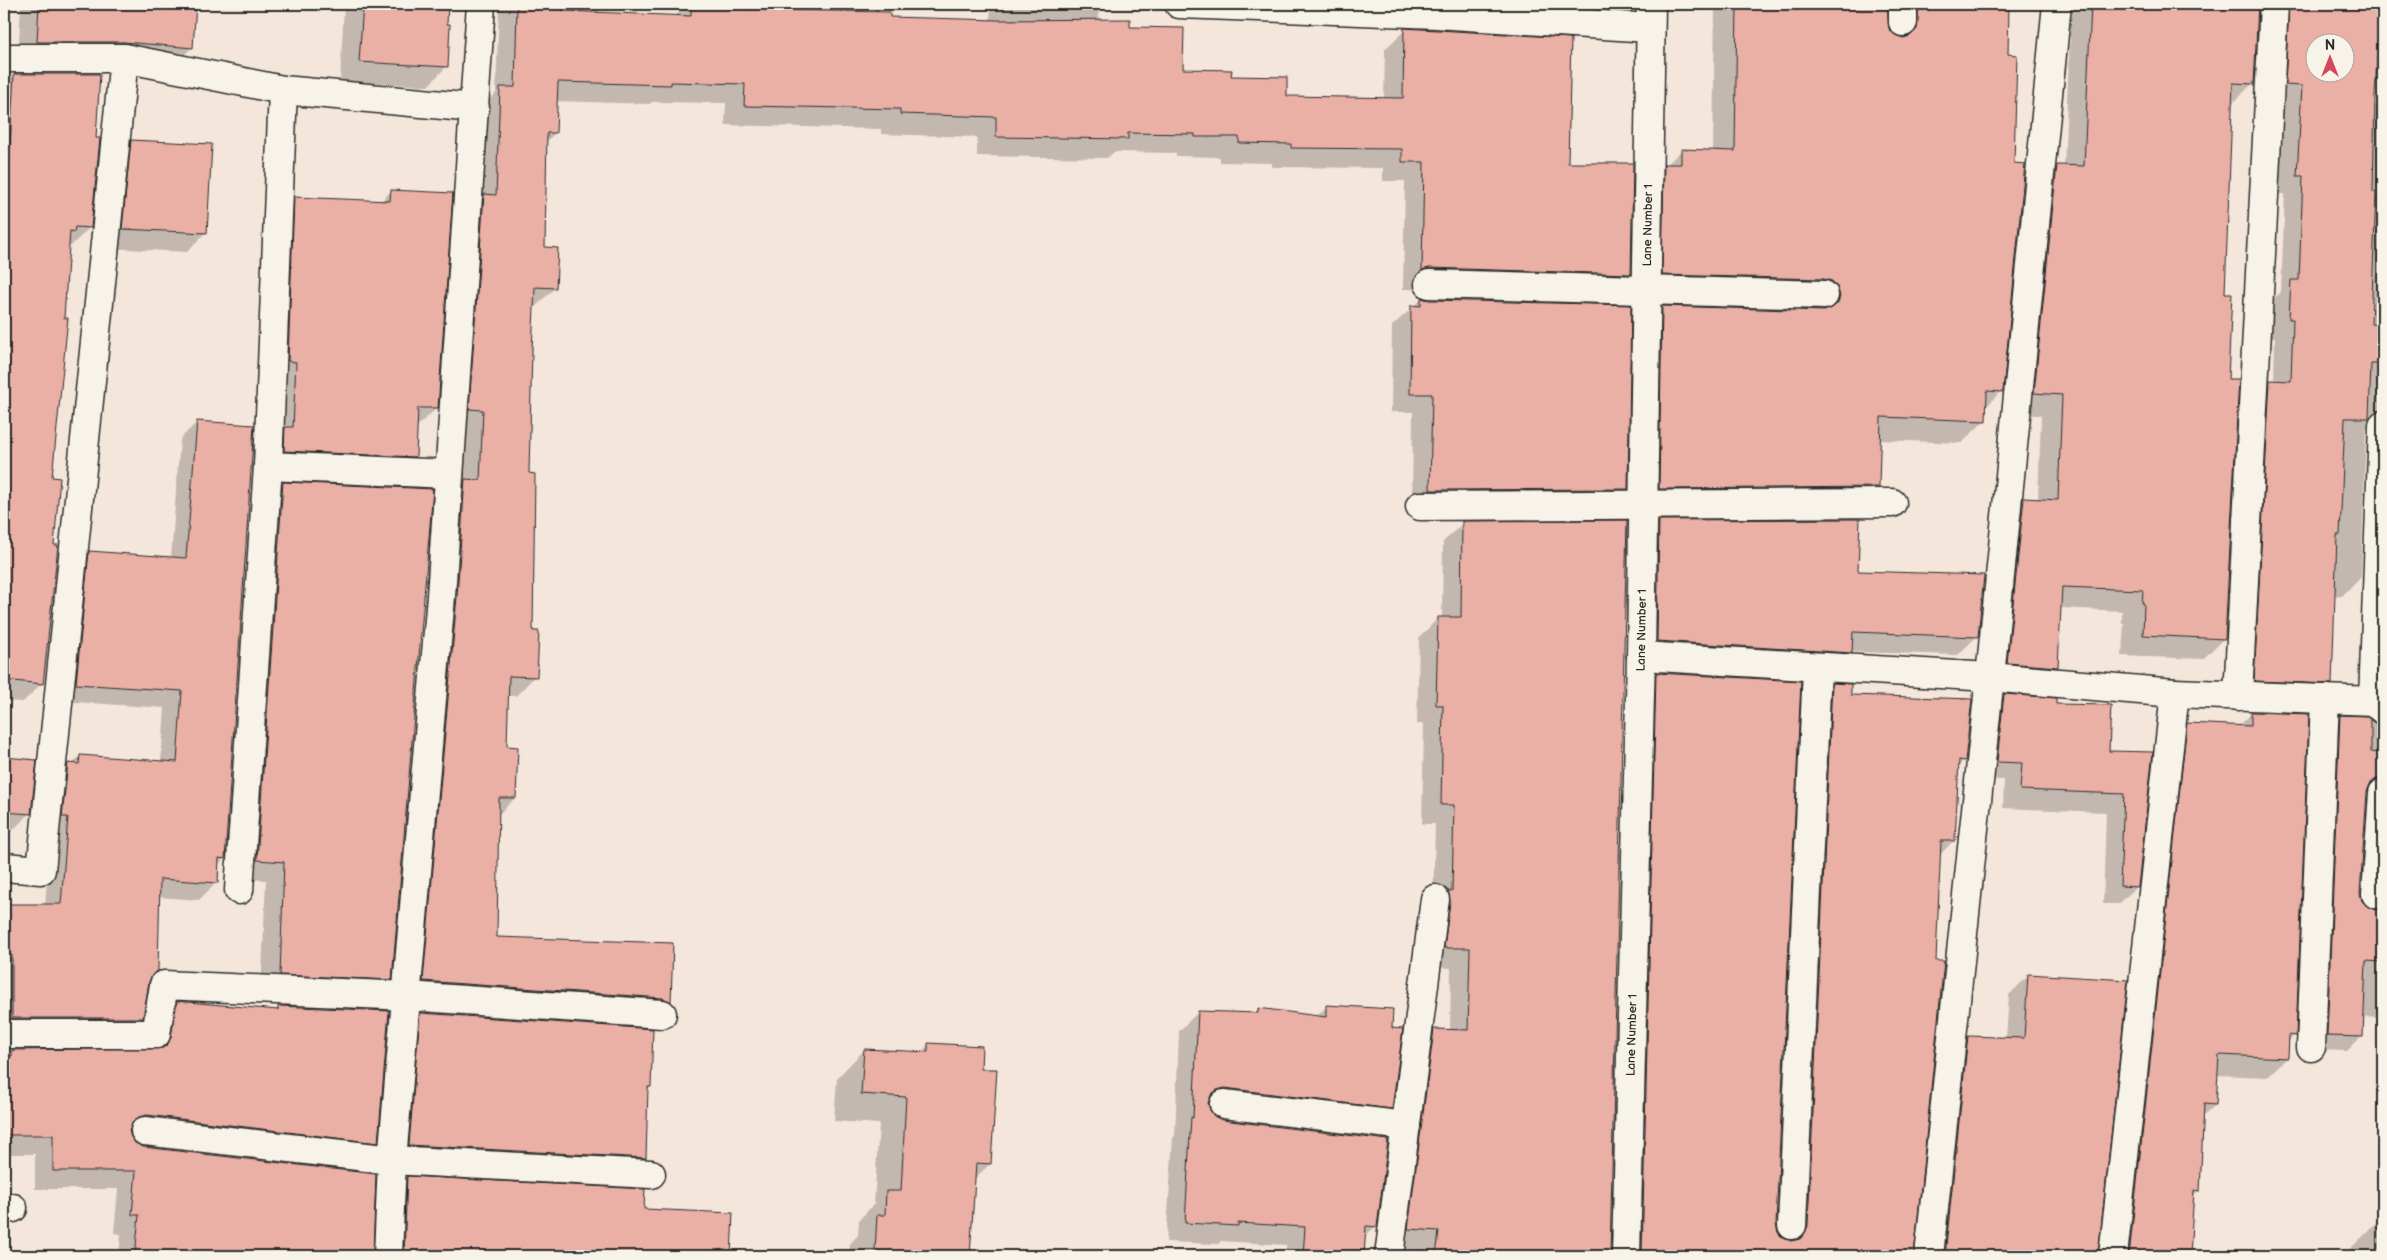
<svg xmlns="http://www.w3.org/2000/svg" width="2387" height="1260" viewBox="0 0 2387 1260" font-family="'Balsamiq Sans',sans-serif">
<rect width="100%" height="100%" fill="#f4e6db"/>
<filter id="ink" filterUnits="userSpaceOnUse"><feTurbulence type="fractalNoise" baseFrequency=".02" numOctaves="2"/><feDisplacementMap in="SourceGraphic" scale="10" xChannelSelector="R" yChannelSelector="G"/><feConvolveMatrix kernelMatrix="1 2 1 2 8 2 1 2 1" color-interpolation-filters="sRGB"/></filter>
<g filter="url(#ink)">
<g fill="#0003" fill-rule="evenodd">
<path d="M21 4H194L192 47 173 67 18 61Z"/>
<path d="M344 4H447V66L428 86 340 81Z"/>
<path d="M499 4H599V13L674 17 688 4H729L728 10 889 18 990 20 991 4H1099V20L1129 28 1182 70 1230 78 1286 97 1384 99 1385 49 1405 30 1567 164 1630 273 1610 293 1403 289 1405 181H1383V168L1272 167V163L1220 162V157L1176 156V153L1114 152 1107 158 977 156V137L881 134V129L725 125 726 103 652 102 650 104 556 101 555 133 546 142 544 248 555 288 535 307H533L527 475 532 632 535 676 516 696H507L505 747 515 798 497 816 496 938 672 945 670 1001 651 1021 404 1001 481 108 496 93Z"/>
<path d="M1385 4H1624L1605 22Z"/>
<path d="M1715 4H2007L2001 391 1986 407 1985 420 1962 443 1879 440 1877 487 1854 510 1637 511 1639 330 1662 307 1816 312 1809 304 1640 297 1642 188 1682 150 1713 151ZM1887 13 1894 19 1895 37 1889 31Z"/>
<path d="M2053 4H2258L2253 83 2231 105 2224 294 2226 380 2224 638 2203 659 2122 656 2124 623H2122V611L2060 608 2057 667 2036 688 1987 683 2003 521 2024 500H2038L2041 415 2014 414 2036 188 2057 167H2064L2070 36 2052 35Z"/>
<path d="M2286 4 2378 5 2375 105H2383V597L2372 430 2366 428 2361 577 2342 596 2334 595 2331 683 2312 702 2236 699 2252 400 2271 382H2274L2275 337H2270L2272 300 2281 291 2285 194H2279L2283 104 2267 103ZM2314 42H2344V72H2314Z"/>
<path d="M99 75 90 227 71 246H68L50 478 42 683 23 702 4 701V77Z"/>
<path d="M132 141 206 232 187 252 104 248 113 160Z"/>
<path d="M391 191 437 408 416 427 415 456 396 475 266 470 276 217 295 198 380 202Z"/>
<path d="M1422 299 1627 489 1608 508 1412 509 1413 412H1391L1392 326Z"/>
<path d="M197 422 224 858 218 865 216 883 199 900 158 897 157 970 149 978 142 1018 124 1035H4V906L45 905 51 834V782L68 764H72L80 756 161 762 165 708 59 701 72 570 90 552 171 558 180 439Z"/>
<path d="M283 484 391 979 372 998 261 993 266 880 238 879 264 503Z"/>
<path d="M1659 521 1857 572 1977 636 1958 655 1851 652 1832 672 1638 660 1640 540Z"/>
<path d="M1626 522 1609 1256H1420V1250L1389 1248 1415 1050 1435 1030 1450 1031 1451 968 1426 967 1433 908 1435 824H1422L1424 724H1417L1419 638 1438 618H1442L1443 542 1463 523Z"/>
<path d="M1657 674 1775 1224 1777 1233 1782 1239 1789 1241 1813 704 1832 684 1850 696 1964 760 1957 767 1954 840 1939 856 1912 1256H1623L1637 693Z"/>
<path d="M2004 695 2108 752 2151 753 2137 886 2119 904H2103L2106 812 2003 808 2004 780 1979 779 1986 713Z"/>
<path d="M2252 713 2295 1035 2288 1042 2287 1058 2267 1077 2216 1075 2215 1105 2202 1118 2199 1190 2192 1197 2189 1256H2112L2168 744 2188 724 2238 727Z"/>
<path d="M2340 717 2366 718 2380 727 2383 726V804L2377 795 2366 792 2359 893 2361 901 2366 908 2377 910 2383 824V1018L2362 1017V1036L2347 1051 2313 1050 2326 731Z"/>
<path d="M4 759 35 761 30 813 11 832H4Z"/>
<path d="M2029 975 2097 1256H1928L1949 1057 1968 1038 2006 1039 2009 995Z"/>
<path d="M178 1003 275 1011 279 1007 377 1142 358 1161 129 1134 135 1145 143 1148 374 1175 371 1256H119L121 1234 114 1233 118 1189H35V1154H4V1051H153L159 1021Z"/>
<path d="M1327 1006 1391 1108 1372 1127 1208 1107 1214 1118 1376 1226 1364 1237 1363 1256H1286V1245L1221 1241 1218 1244 1166 1242 1173 1138 1175 1136 1179 1031 1198 1012 1254 1014 1259 1009 1316 1017Z"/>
<path d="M421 1014 650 1087 647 1090 644 1158 625 1177 391 1164 402 1033Z"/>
<path d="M929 1044 980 1070 990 1164 973 1180 969 1256H849L850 1244 858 1235 859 1220 874 1204 879 1124 834 1121 837 1078 864 1050 920 1053Z"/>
<path d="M407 1178 643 1210 732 1214 730 1256H386L389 1196Z"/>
<path d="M2383 1220V1256H2343L2372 1227Z"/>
</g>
<g fill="#eab0a5" stroke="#2b2b2b" fill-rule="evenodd">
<path d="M39 4H196L193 48 124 42H37Z"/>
<path d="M363 4H448L447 24H450L448 67 359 62Z"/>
<path d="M517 4H563V11L691 16V4H730V9L890 12V17L998 20 1130 19V27L1184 28 1183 69 1232 70 1231 76 1287 77V96L1403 98 1404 28 1571 38 1568 163H1633L1631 274 1429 268 1422 270 1424 162H1402V149L1291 148V144L1239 143V137H1195V134L1128 133V139L996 137V117L900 114V109L744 106 745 84 671 82V85L558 82 556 133H547L545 247 558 248 556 288 535 287 532 350 529 473 535 474 533 631H539L537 677 509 676 507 746 518 747 516 798H499L497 937 673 943 671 1002 663 998 423 981 457 597 465 479 480 480 483 410 469 409 484 194 496 195 500 87H515Z"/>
<path d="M1737 4H1887L1889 29 1895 35 1903 38 1910 36 1917 29 1919 4H2009L2008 54 2017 55 2014 163 2025 164 2003 392 1987 391 1986 421 1881 417 1879 487 1659 489 1662 306 1824 311 1832 308 1838 303 1840 296 1837 287 1832 281 1824 279 1662 275 1664 164H1681V149L1735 151Z"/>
<path d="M2091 4H2258L2254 84 2233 83 2225 293H2232L2228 379H2239L2225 639 2143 635 2144 603H2142L2143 590 2062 587 2058 667 2007 663 2024 498 2058 500 2062 395 2034 393 2057 165 2084 166Z"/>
<path d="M2289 4H2380L2375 96 2373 192H2376L2371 324 2379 325 2378 364H2371L2369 418H2345L2340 535H2337L2332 684 2254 681 2270 380 2291 381 2293 319H2289L2291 280H2299L2303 176H2297L2302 86 2285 85ZM2314 42H2344V72H2314Z"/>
<path d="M14 74H100L96 138H100L91 228 75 227 74 232 70 231 64 318H68L52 477 60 478 54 545H58L43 684 4 680V285L9 229 4 228V195L5 164H9Z"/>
<path d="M131 140 212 144 207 233 122 229Z"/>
<path d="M391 190 453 193 438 408H418L416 457 284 451 285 427H293L296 362 288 361 294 197 390 201Z"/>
<path d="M1421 298 1429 300 1631 305 1628 489 1430 490 1432 394H1410L1411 305 1421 306Z"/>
<path d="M197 421 254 425 225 859 219 858 218 883 160 879 158 971 152 975 149 982 143 1018H12V955H9L8 904H61L68 817H62L68 763 79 764 80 755 177 762 182 691 76 684 89 551 186 558Z"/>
<path d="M283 482 433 489 392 980 280 975 284 862 257 860Z"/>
<path d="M1860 519 1858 571 1984 575 1978 637 1853 632 1852 653 1657 641 1659 520Z"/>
<path d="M1627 520 1610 1256H1436L1439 1231 1408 1229 1434 1029 1468 1030 1470 948H1444L1450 901 1448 891H1452L1454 805H1441L1443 705H1436L1438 617H1461L1462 521Z"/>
<path d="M1656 673 1801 681 1776 1224 1778 1233 1783 1238 1791 1241 1800 1239 1805 1233 1808 1226 1832 683 1851 684V695L1972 699 1965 761 1959 760 1955 841H1941L1936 961H1944L1914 1256H1642Z"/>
<path d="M2004 694 2056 698V704L2111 705 2109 751 2153 752 2138 887 2120 886 2124 794 2020 790 2022 763 1997 762Z"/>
<path d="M2251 712 2309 714 2296 1036 2289 1035 2288 1058 2219 1055 2216 1105 2204 1104 2200 1191 2194 1190 2190 1256H2129L2187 723 2251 726Z"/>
<path d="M2340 715 2367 716 2371 721V752L2383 753V778L2376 779 2370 784 2367 792 2360 893 2362 901 2368 907 2375 910 2383 908V962L2366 961 2363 1037 2327 1036Z"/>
<path d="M4 757 37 760 31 814 4 812Z"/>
<path d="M2028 974 2128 980 2098 1256H1945L1968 1036 2024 1038Z"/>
<path d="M177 1001 278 1010V1006L389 1011 378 1143 147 1115 139 1117 133 1121 129 1130 131 1137 135 1143 143 1147 376 1174 373 1256H135L139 1215H132L136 1171H53V1135H4V1056H12V1050L163 1048 168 1044 171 1037Z"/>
<path d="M1326 1005 1393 1009 1392 1028 1403 1029 1392 1109 1225 1088 1217 1090 1211 1095 1208 1103 1210 1110 1214 1116 1222 1120 1388 1140 1377 1227 1366 1226 1364 1256H1303L1305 1227 1238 1223V1226L1185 1223 1191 1117 1193 1118 1198 1011 1258 1013V1008L1326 1017Z"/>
<path d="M420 1013 653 1029 651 1087H648L646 1158 409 1145Z"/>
<path d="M928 1043 982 1046 981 1069H997L991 1164 976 1163 970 1256H882V1252L875 1251 877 1215H885L886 1191H901L906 1097 861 1094 864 1049 928 1052Z"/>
<path d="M407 1176 645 1189 644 1209 733 1213 731 1256H641L558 1250V1256H404Z"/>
</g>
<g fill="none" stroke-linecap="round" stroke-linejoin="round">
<defs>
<g id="minor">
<path d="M1179 4 1436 14 1650 28"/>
<path d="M1903 22V4"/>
<path d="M4 58H124L283 90 475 108"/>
<path d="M1429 284 1824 295"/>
<path d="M268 466 449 474"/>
<path d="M1420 506 1892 503"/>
<path d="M1641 656 1990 677 2175 693 2373 701 2383 710"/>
<path d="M2238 696 2274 4"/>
<path d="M2373 701 2383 425"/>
<path d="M4 867 41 870 124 58"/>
<path d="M239 890 268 466 283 90"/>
<path d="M2376 894 2383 793"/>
<path d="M4 1034H156L164 985 408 996 662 1014"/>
<path d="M2311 1047 2325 699"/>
<path d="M1224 1104 1406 1126"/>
<path d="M145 1131 392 1160 651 1174"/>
<path d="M4 1209 13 1208"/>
<path d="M1792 1225 1817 668"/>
<path d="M388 1256 392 1160 441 596 481 4"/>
<path d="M1389 1256 1435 899"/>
<path id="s1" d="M1626 1256 1641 656 1651 4"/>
<path d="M1929 1256 1990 677 2057 4"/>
<path d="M2113 1256 2175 693"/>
</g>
</defs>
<use href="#minor" stroke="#2b2b2b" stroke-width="31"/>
<use href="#minor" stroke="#f7f3e8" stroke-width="28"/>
</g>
</g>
<g text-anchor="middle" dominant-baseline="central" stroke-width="5" stroke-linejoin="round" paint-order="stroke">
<g font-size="12" fill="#2b2b2b" stroke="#f7f3e8">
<text stroke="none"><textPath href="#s1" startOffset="1031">Lane Number 1</textPath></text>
<text stroke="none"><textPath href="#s1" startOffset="626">Lane Number 1</textPath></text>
<text stroke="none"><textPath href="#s1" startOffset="221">Lane Number 1</textPath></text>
</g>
</g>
<rect width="2387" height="1260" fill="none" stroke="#f7f3e8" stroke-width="20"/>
<rect x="10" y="10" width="2367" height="1240" fill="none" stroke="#2b2b2b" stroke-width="2" filter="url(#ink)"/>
<g transform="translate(2330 58)"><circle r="24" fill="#f7f3e8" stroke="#a5a39c"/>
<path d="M0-4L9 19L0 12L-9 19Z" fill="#d1495b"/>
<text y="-8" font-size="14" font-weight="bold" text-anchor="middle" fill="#2b2b2b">N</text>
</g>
</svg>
